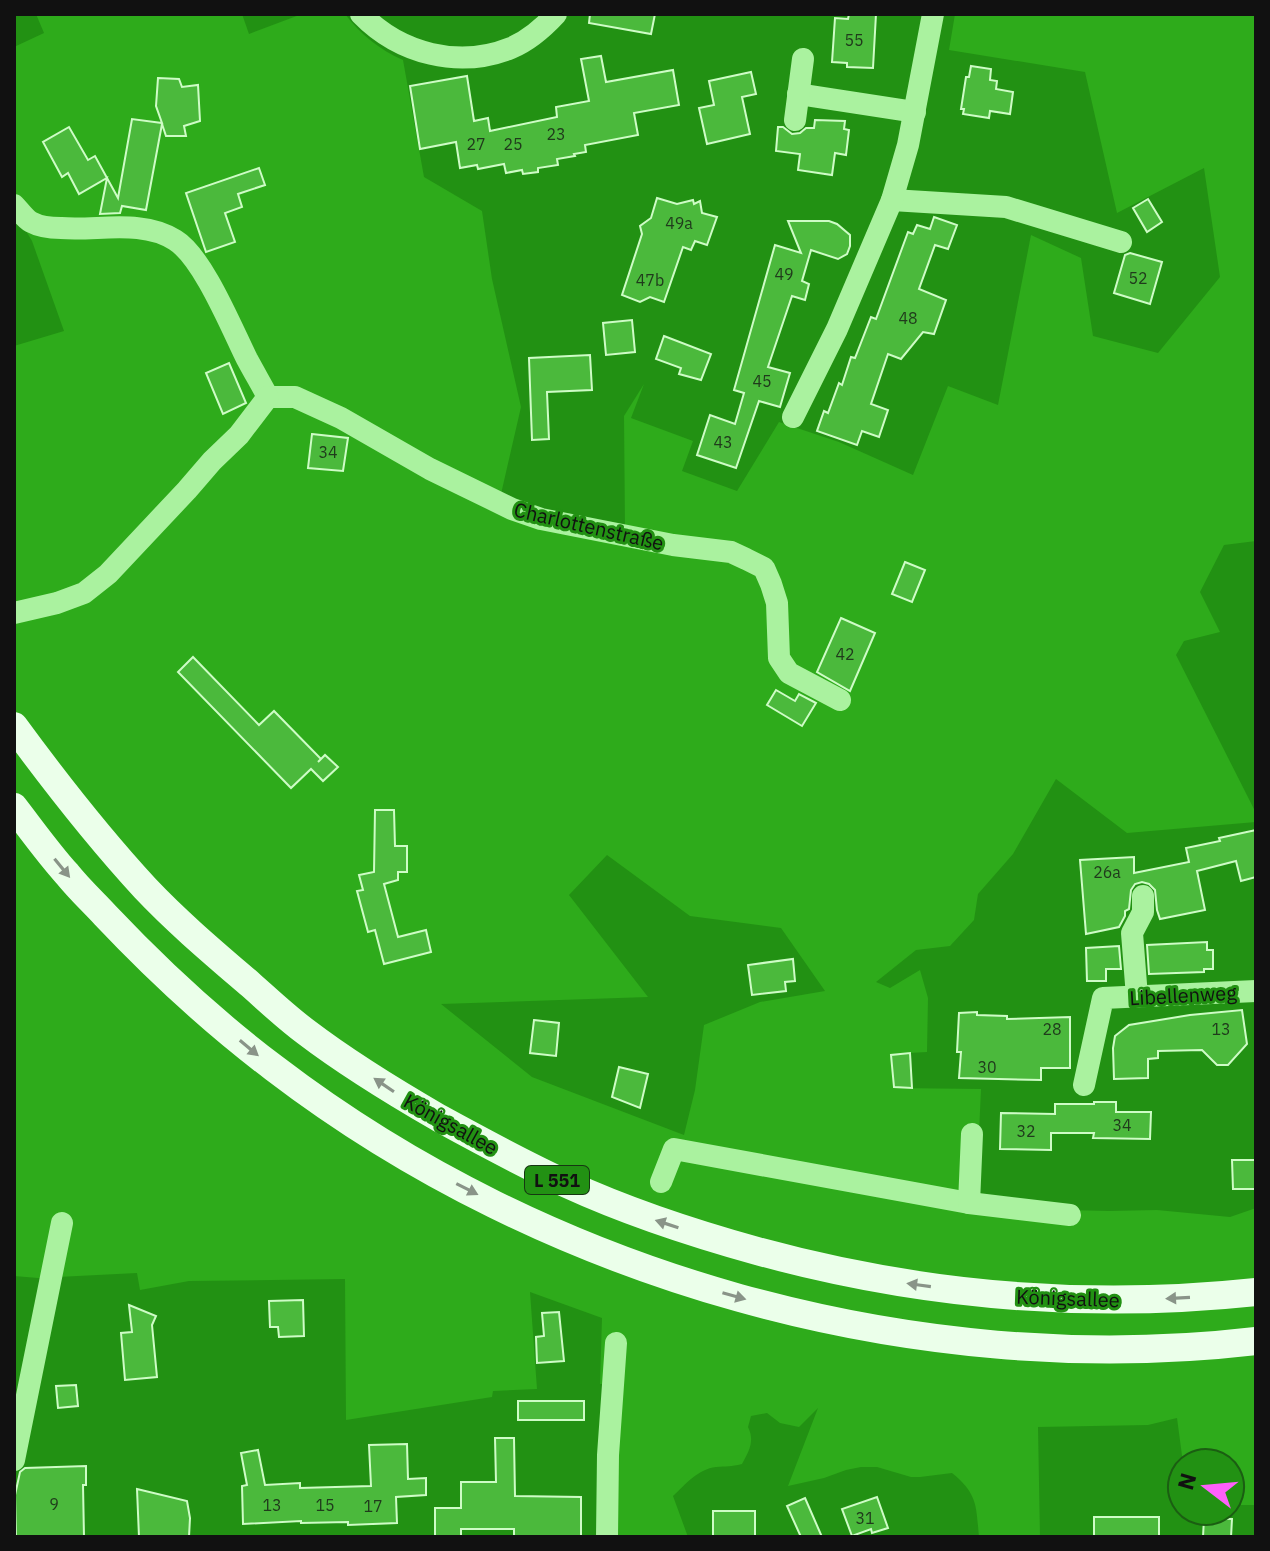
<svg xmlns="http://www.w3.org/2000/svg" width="1270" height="1551" viewBox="0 0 1270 1551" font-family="'IBM Plex Sans',sans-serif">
<rect width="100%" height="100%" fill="#229113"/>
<path fill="#2eab1b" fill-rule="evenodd" d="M36 14H242L249 34 302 14H345C360 34 380 50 403 60L424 177 482 211 492 279 521 407 501 494 543 510 625 529 624 416 644 384 631 418 693 441 682 471 737 491 779 422 839 442 913 475 948 386 998 405 1031 235 1081 258 1093 336 1158 353 1220 277 1204 168 1117 213 1085 72 949 50 955 14H1256V541L1224 545 1200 592 1220 632 1184 641 1176 655 1256 813V822L1127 833 1056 779 1013 854 978 894 974 920 950 946 916 950 876 982 890 988 920 970 928 998 927 1052 891 1054 893 1088 981 1089 976 1199 1068 1210 1109 1211 1157 1210 1230 1217 1256 1208V1505H1230V1463H1183L1177 1418 1148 1425 1038 1427 1040 1537H979C976 1506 978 1494 952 1473L920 1477H911L877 1467H861L846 1470 824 1478 788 1486 818 1408 799 1427 780 1423 767 1413 751 1416 748 1427C755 1441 749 1451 742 1464 730 1467 727 1466 716 1467 698 1469 686 1484 673 1496L688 1537H605L607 1384H600L602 1318 530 1292 537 1389 493 1391 492 1397 346 1420 345 1279 189 1281 140 1290 137 1273 38 1278 14 1276V346L64 331 32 241 14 211V47L44 33ZM607 855 690 916 781 928 825 991 760 1002 704 1025 695 1090 684 1135 532 1077 441 1004 648 997 569 895Z"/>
<g fill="#4bb93c" stroke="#cefcc6" stroke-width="2">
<path d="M590 14H655L651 34 589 23Z"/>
<path d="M849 14H876L873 68 847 67V63L832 62 835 18 848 19Z"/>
<path d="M601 56 606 82 673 70 679 105 634 113 638 135 585 145 586 152 574 154 575 156 557 159 558 165 538 168V172L523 174 522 170 506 173 504 164 478 169 477 165 460 168 456 142 420 149 410 86 467 76 474 121 488 118 490 131 557 117 556 107 589 101 581 59Z"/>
<path d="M971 66 991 69 990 80 997 81 996 89 1013 92 1010 114 990 111 989 118 963 114 964 109H961L966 77H969Z"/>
<path d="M751 72 756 94 742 97 750 134 707 144 699 108 714 105 709 81Z"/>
<path d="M158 78 179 79 182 87 198 85 200 121 184 126 186 136H166L162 124 146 210 122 206 120 213 100 214 107 178 79 194 68 173 62 177 43 142 69 127 88 160 95 156 118 198 132 119 162 123 156 106Z"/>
<path d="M815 120 845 121 844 129 849 130 846 155 835 153 832 175 798 170 800 154 776 151 778 127H783L792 134 800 133 806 128H814Z"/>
<path d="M259 168 265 185 238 194 242 207 225 213 235 242 206 252 186 193Z"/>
<path d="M657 198 677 204 693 200 694 204 700 201 702 213 717 217 707 245 695 241 691 250 683 247 664 302 650 297 640 302 622 295 642 234 640 226 651 218Z"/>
<path d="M1148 199 1162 222 1147 232 1133 208Z"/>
<path d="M934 217 957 225 948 249 935 245 919 289 946 300 934 334 923 332 901 359 888 354 871 404 888 410 879 437 862 431 857 445 817 431 824 411 828 413 839 383 842 385 851 357 855 358 871 317 876 319 908 232 913 234 917 225 930 229Z"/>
<path d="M788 221H829L837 224 850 235V246L847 254 838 259 811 250 802 281 809 284 805 300 792 296 768 367 790 373 780 407 759 401 736 468 697 455 710 415 735 424 744 393 734 390 775 245 801 253Z"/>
<path d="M1130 253 1162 262 1150 304 1114 293 1125 255Z"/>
<path d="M632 320 635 352 606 355 603 323Z"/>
<path d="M664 336 711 354 701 380 679 374 681 368 656 359Z"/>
<path d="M590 355 592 390 547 392 549 439 532 440 529 358Z"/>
<path d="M229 363 246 403 223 414 206 373Z"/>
<path d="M312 434 348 438 343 471 308 468Z"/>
<path d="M905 562 925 570 912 602 892 594Z"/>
<path d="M841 618 875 633 850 691 817 672Z"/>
<path d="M193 657 259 725 274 711 321 759 318 762 325 755 338 767 323 781 311 769 291 788 178 672Z"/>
<path d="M776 690 795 701 799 694 816 703 802 726 767 705Z"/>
<path d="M375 810H394L395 846H407V872H398V880L384 884 398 937 426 930 431 952 384 964 375 930 368 932 357 891 363 890 359 875 374 872Z"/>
<path d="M1256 830V877L1241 881 1236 861 1197 871 1205 910 1160 919 1157 910 1155 890 1149 884 1142 882 1135 884 1131 890 1129 909 1125 911V916L1119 927 1086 934 1080 860 1134 857V873L1189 862 1186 848 1220 841 1219 838Z"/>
<path d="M1207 942V950H1213V969H1204V972L1149 974 1147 945Z"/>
<path d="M1119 946 1121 969H1106V981H1087L1086 948Z"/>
<path d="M793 959 795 981 785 982 786 991 752 995 748 965Z"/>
<path d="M1242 1010 1247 1044 1228 1065H1217L1202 1050 1158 1051V1058L1148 1059V1078L1114 1079 1113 1048 1115 1036 1129 1025 1190 1015Z"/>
<path d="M977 1012V1015L1007 1016V1019L1070 1017V1068H1041V1080L959 1078 961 1052H957L959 1013Z"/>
<path d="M534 1020 559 1023 556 1056 530 1053Z"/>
<path d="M910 1053 912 1088 894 1087 891 1055Z"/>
<path d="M619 1067 648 1074 640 1108 612 1097Z"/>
<path d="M1094 1102H1116V1112H1151L1150 1139 1093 1138 1094 1133H1051V1150L1000 1149 1001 1113 1055 1114V1104H1094Z"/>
<path d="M1232 1160H1256V1189H1233Z"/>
<path d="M303 1300 304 1336 279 1337 278 1327H270L269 1301Z"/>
<path d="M129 1305 156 1316 152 1325 157 1377 125 1380 121 1333 132 1332Z"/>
<path d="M559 1312 564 1361 537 1363 536 1337 544 1336 542 1313Z"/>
<path d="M76 1385 78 1406 58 1408 56 1386Z"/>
<rect x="518" y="1401" width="66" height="19"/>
<path d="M495 1438H514L515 1496 581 1497V1537H514V1529H461V1537H435V1508H461V1482H496Z"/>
<path d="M407 1444 408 1479 426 1478V1495L396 1497 397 1523 348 1525V1522L301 1523V1521L243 1524 242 1486 247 1485 241 1453 258 1450 265 1485 300 1483V1488L371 1486 369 1445Z"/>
<path d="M86 1466V1485H83L84 1537H16L15 1495 20 1472 25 1468Z"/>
<path d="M137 1489 187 1501 190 1518 189 1537H139Z"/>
<path d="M877 1497 888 1528 872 1533 871 1529 852 1536 842 1509Z"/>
<path d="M805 1498 822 1537H801L787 1506Z"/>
<rect x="713" y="1511" width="42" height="26"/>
<rect x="1094" y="1517" width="65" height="20"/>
<path d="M1204 1518 1232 1519 1231 1537H1203Z"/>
</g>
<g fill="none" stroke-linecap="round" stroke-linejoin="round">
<g stroke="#aaf29f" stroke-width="22">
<path d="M361 14C400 54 459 69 511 48 528 41 544 27 556 14"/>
<path d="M798 94 915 112"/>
<path d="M795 120 803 59"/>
<path d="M892 200 1006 207 1121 242"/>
<path d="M14 205C19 210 25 219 31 222 40 227 51 228 61 228 98 231 142 219 175 240 203 257 232 329 247 359 254 372 261 384 268 397"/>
<path d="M268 397H295L341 418 430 469 512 509 541 519 673 545 731 552 746 559 764 568 771 584 777 603 779 658 789 673 840 700"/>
<path d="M793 417 837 329 892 200 908 145 933 14"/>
<path d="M14 613 57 603 84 593 108 574 187 490 212 461 239 435 268 397"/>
<path d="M1137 997 1132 933 1143 912V896"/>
<path d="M1084 1085 1103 998 1256 991"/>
<path d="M661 1182 674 1149 969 1203 1070 1215"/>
<path d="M969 1203 972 1134"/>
<path d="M14 1460 62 1223"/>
<path d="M607 1537 608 1455 616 1343"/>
</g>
<g stroke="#ebffea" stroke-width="28">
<path d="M14 726C55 782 98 837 145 888 178 923 215 954 251 985 269 1001 287 1018 306 1032 348 1064 394 1092 439 1118 481 1141 523 1164 567 1184 628 1212 692 1233 757 1251 921 1296 1087 1310 1256 1292"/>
<path d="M14 807C31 829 48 853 67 874 79 889 93 902 105 915 157 970 213 1022 274 1068 547 1277 914 1381 1256 1341"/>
</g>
</g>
<defs><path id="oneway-solid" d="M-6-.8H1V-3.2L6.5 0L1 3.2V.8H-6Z" transform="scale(2)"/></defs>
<g fill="#899488">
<use href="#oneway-solid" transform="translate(62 868) rotate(51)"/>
<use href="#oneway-solid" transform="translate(249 1048) rotate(40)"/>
<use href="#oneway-solid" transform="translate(384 1085) rotate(-146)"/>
<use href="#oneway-solid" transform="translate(467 1189) rotate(27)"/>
<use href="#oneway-solid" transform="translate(667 1224) rotate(-162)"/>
<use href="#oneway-solid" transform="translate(919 1285) rotate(-172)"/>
<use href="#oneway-solid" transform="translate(734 1296) rotate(16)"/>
<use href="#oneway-solid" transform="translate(1178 1298) rotate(177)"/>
</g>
<g text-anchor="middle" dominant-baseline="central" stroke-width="6" stroke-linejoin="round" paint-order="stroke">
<g font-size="16" fill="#203b1c">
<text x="854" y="40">55</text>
<text x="556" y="134">23</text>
<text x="476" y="144">27</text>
<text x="513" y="144">25</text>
<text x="679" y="223">49a</text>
<text x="784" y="274">49</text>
<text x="1138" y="278">52</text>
<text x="650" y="280">47b</text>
<text x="908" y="318">48</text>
<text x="762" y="381">45</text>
<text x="723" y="442">43</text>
<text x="328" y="452">34</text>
<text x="845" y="654">42</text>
<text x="1107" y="872">26a</text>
<text x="1052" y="1029">28</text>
<text x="1221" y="1029">13</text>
<text x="987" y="1067">30</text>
<text x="1122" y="1125">34</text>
<text x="1026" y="1131">32</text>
<text x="54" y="1504">9</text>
<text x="272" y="1505">13</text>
<text x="325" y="1505">15</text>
<text x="373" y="1506">17</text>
<text x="865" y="1518">31</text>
</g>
<rect fill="#229113" stroke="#163712" stroke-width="2" x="525" y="1166" width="64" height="28" rx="6"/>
<g font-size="18" font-weight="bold" fill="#111">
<text x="557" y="1180">L 551</text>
</g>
<g font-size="20" fill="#111" stroke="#229113">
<text transform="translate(589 526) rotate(13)">Charlottenstraße</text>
<text transform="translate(1183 995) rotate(-3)">Libellenweg</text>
<text transform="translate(451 1124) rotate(29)">Königsallee</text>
<text transform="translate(1068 1298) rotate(2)">Königsallee</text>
</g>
</g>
<rect width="1270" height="1551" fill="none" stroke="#111111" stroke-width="32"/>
<g transform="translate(1206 1487) rotate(286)"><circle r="38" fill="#229113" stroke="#1b5e12" stroke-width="2"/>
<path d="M0-6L14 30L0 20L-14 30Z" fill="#ff60fb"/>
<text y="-12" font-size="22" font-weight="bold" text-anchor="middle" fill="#111111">N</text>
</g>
</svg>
